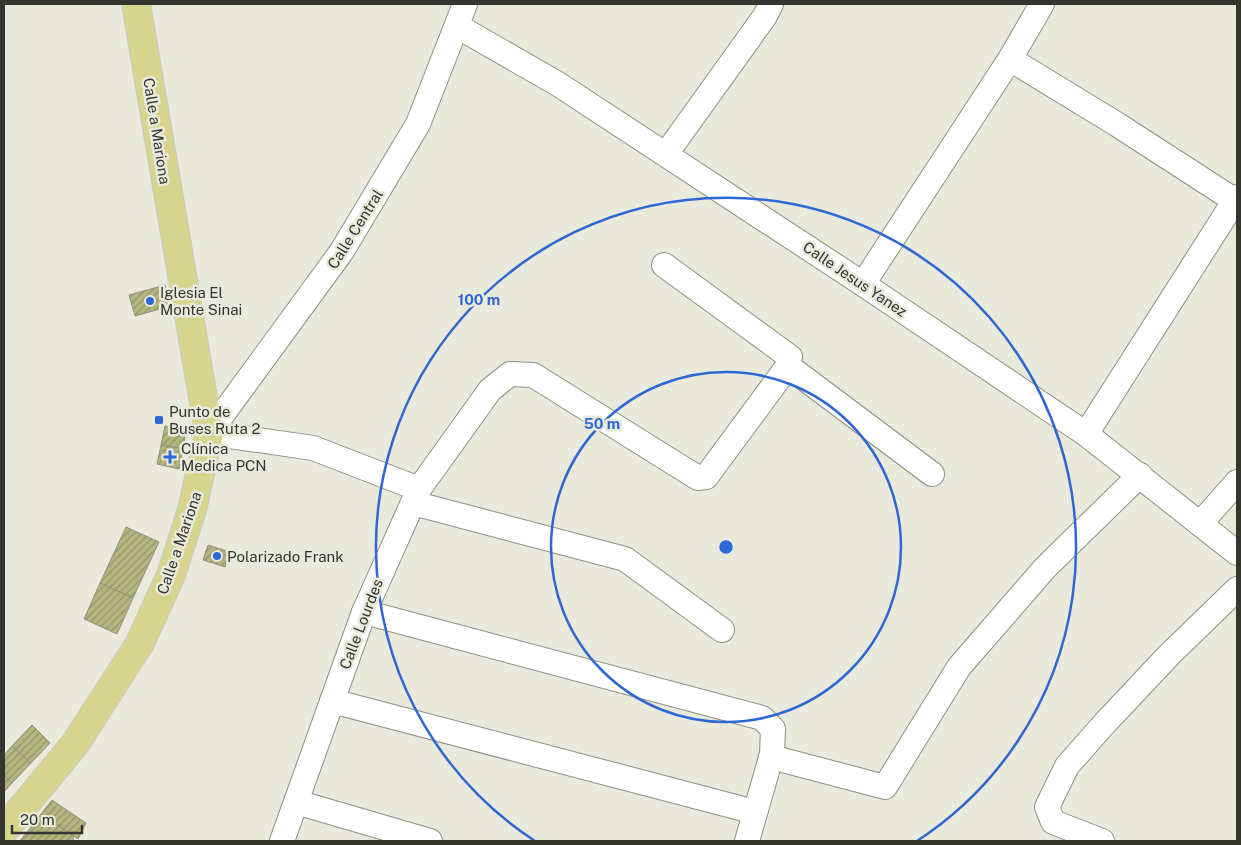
<svg xmlns="http://www.w3.org/2000/svg" width="1241" height="845" viewBox="0 0 1241 845" font-family="'Public Sans',sans-serif">
<defs>
<pattern id="building-hatch" width="6" height="6" patternUnits="userSpaceOnUse" patternTransform="scale(1.25)"><rect width="6" height="6" fill="#b4b57e"/><path d="M-1 1l2-2M0 6l6-6M5 7l2-2" fill="none" stroke="#939468"/></pattern>
</defs>
<rect width="100%" height="100%" fill="#e9eadb"/>
<g fill="url(#building-hatch)" stroke="#919284">
<path d="M165 285 171 306 135 316 129 295Z"/>
<path d="M165 426 186 430 183 449 161 445Z"/>
<path d="M161 445 183 449 179 469 157 464Z"/>
<path d="M126 527 159 542 133 598 100 583Z"/>
<path d="M208 545 230 552 225 567 203 560Z"/>
<path d="M100 583 133 598 117 634 84 619Z"/>
<path d="M32 725 50 743 31 763 12 746Z"/>
<path d="M12 746 31 763 12 783 4 775V755Z"/>
<path d="M4 775 12 783 4 792Z"/>
<path d="M52 800 86 823 78 839 41 814Z"/>
<path d="M41 814 74 836 73 841H20Z"/>
</g>
<g fill="none" stroke-linecap="round" stroke-linejoin="round">
<defs>
<g id="minor">
<path d="M457 26 558 84 863 284 1086 434 1237 553"/>
<path d="M1010 59 1118 125 1237 202"/>
<path d="M666 154 765 16 771 4"/>
<path d="M863 284 1010 59 1042 4"/>
<path d="M788 366 932 474"/>
<path d="M1086 434 1237 197"/>
<path d="M419 489 313 448 209 433 342 251 418 124 465 4"/>
<path d="M413 503 625 559 722 630"/>
<path d="M1200 524 1237 482"/>
<path d="M364 612 762 718 773 729 772 754 747 841"/>
<path d="M332 701 755 812"/>
<path d="M771 757 885 787 959 667 1045 568 1140 475"/>
<path d="M296 802 430 841"/>
<path d="M282 841 364 612 419 489 490 390 510 374 533 375 698 478 706 477 788 366 790 357 664 265"/>
<path d="M1102 841 1053 822 1047 807 1067 766 1105 723 1169 655 1237 589"/>
</g>
<path id="major" d="M4 830 75 744 140 643 171 575 192 510 209 433 136 4"/>
</defs>
<use href="#minor" stroke="#8f9082" stroke-width="26"/>
<use href="#major" stroke="#cacac9" stroke-width="30"/>
<use href="#minor" stroke="#fff" stroke-width="24"/>
<use href="#major" stroke="#d5d58e" stroke-width="28"/>
</g>
<g fill="none" stroke="#2e68d6" stroke-width="2.5">
<circle cx="726" cy="547" r="175"/>
<path d="M535 841A350 350 0 1 1 917 841"/>
</g>
<g fill="#2e68d6" stroke="#e9eadb" stroke-width="2">
<circle cx="150" cy="301" r="5"/>
<rect x="154" y="415" width="10" height="10" rx="2.5"/>
<path d="M167.5 449.5h5v5h5v5h-5v5h-5v-5h-5v-5h5z"/>
<circle cx="217" cy="556" r="5"/>
</g>
<g text-anchor="middle" dominant-baseline="central" stroke-width="5" stroke-linejoin="round" paint-order="stroke">
<g font-size="15" fill="#34352f" stroke="#e9eadb">
<text transform="translate(157 131) rotate(81)">Calle a Mariona</text>
<text transform="translate(355 229) rotate(-58)">Calle Central</text>
<text transform="translate(855 279) rotate(34)">Calle Jesus Yanez</text>
<text transform="translate(179 543) rotate(-71)">Calle a Mariona</text>
<text transform="translate(361 624) rotate(-69)">Calle Lourdes</text>
</g>
<g font-size="15" fill="#34352f" stroke="#e9eadb" text-anchor="start">
<text x="160" y="292">Iglesia El<tspan x="160" dy="17">Monte Sinai</tspan></text>
<text x="169" y="411">Punto de<tspan x="169" dy="17">Buses Ruta 2</tspan></text>
<text x="181" y="448">Clínica<tspan x="181" dy="17">Medica PCN</tspan></text>
<text x="227" y="556">Polarizado Frank</text>
</g>
</g>
<circle cx="726" cy="547" r="8" fill="#2e68d6" stroke="#e9eadb" stroke-width="2.5"/>
<g font-size="15" text-anchor="middle" font-weight="bold" fill="#2e68d6" stroke="#e9eadb" stroke-width="5" stroke-linejoin="round" paint-order="stroke">
<text x="479" y="305">100 m</text>
<text x="602" y="429">50 m</text>
</g>
<rect width="1241" height="845" fill="none" stroke="#34352f" stroke-width="10"/>
<path d="M12 825v8h70v-8" fill="none" stroke="#34352f" stroke-width="2.5"/>
<text x="20" y="825" font-size="15" fill="#34352f" stroke="#e9eadb" stroke-width="4" paint-order="stroke">20 m</text>
</svg>
